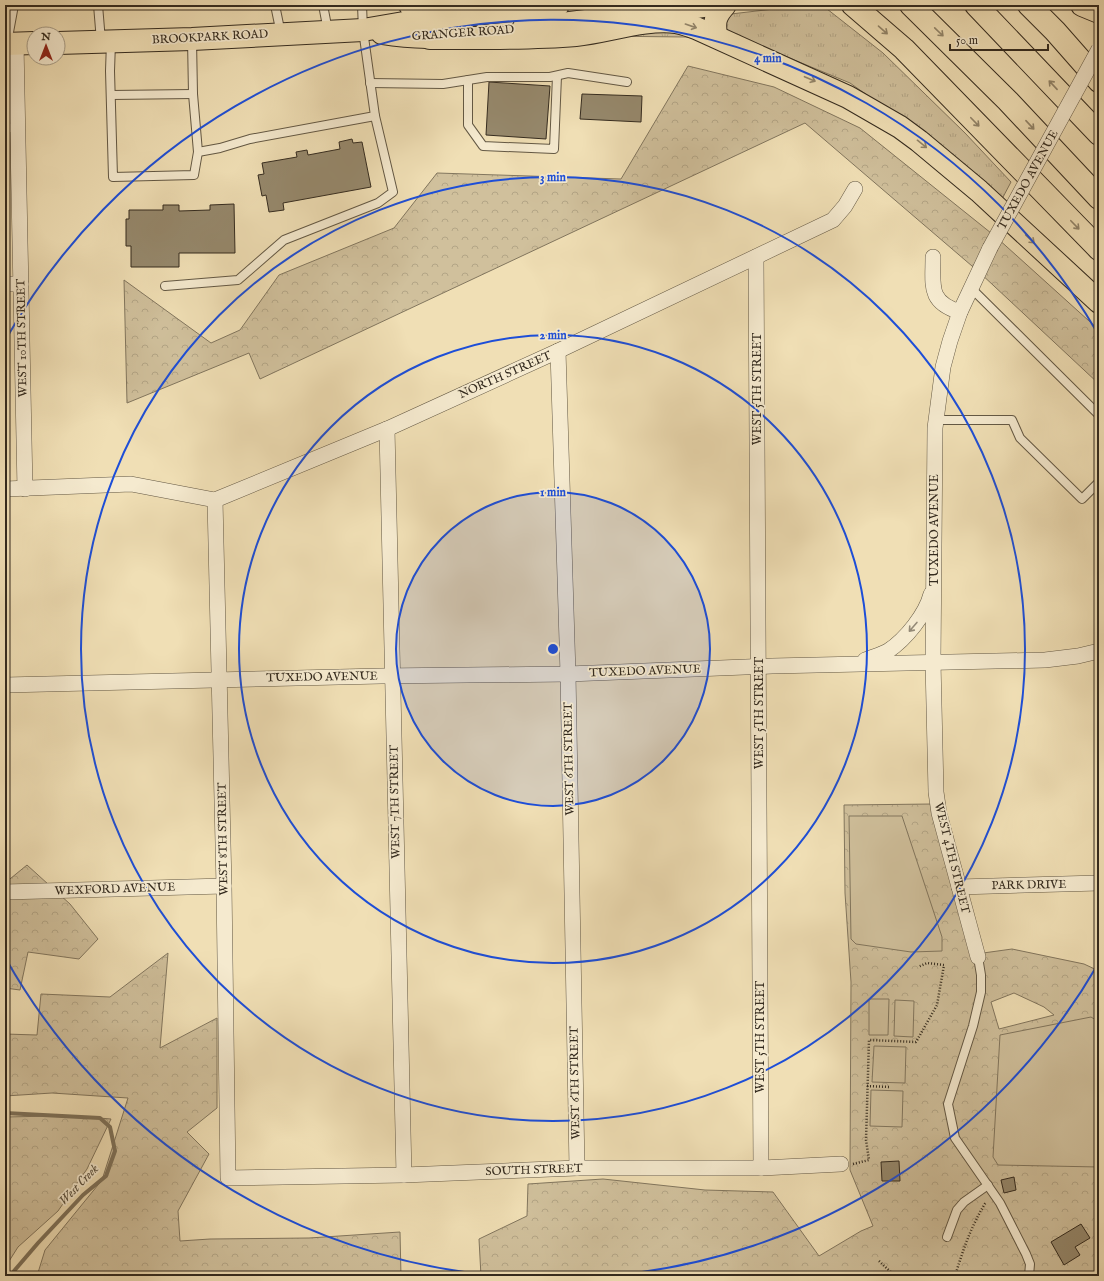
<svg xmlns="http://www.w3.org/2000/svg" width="1104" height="1281" viewBox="0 0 1104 1281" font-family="'IM FELL English',serif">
<defs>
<pattern id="grass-tufts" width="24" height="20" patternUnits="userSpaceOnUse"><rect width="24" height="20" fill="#d0c09c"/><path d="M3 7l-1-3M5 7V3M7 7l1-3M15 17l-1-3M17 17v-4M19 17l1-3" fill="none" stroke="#b3a586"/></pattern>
<pattern id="forest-crowns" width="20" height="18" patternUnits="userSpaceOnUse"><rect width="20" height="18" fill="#d0c09c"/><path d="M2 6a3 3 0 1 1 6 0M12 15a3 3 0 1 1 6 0" fill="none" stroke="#b3a586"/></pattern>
</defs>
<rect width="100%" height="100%" fill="#f0dfb5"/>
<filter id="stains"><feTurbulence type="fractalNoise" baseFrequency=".005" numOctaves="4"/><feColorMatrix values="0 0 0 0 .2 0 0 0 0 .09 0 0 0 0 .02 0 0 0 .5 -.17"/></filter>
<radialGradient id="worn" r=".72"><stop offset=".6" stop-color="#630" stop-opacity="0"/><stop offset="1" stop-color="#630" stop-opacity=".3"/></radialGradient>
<path fill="url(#grass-tufts)" stroke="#82765e" d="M808 5H822L883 53 965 133 1011 182 1002 199 960 161 850 83 787 57 747 47 686 37 594 36V30Z"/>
<g fill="url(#forest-crowns)" stroke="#82765e" fill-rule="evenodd">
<path d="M688 66 774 87 860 128 996 237 1099 330V384L979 272 805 123 260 379 249 353 127 403 124 280 211 343 240 330 279 275 394 228 437 173 621 179Z"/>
<path d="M932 804 976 954 1012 949 1084 964 1099 971V1276H481L479 1239 527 1216 528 1184 603 1179 705 1190 773 1192 819 1256 861 1231 873 1226 850 1170 851 982 845 893 844 805ZM1014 993 1044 1007 1054 1015 999 1029 991 1002Z"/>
<path d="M27 865 70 904 98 939 79 959 28 952 20 990 5 988V883Z"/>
<path d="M168 953 160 1048 217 1018V1108L187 1132 209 1154 178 1211 180 1241 210 1239 309 1238 400 1232 401 1276H37L45 1250 102 1180 128 1098 52 1093 5 1096V1034L37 1035 41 994 110 997Z"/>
<path d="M54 1116H75L111 1119 87 1169 58 1211 18 1247 6 1266V1276H5V1117Z"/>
</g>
<g fill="#d0c09c" stroke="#82765e">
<path d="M849 816H902L942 937V951L911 952 856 944 851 939Z"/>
<path d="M869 999H889L888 1035H869Z"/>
<path d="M895 1000 914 1001 913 1037 894 1036Z"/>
<path d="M1091 1017 1099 1022V1167L998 1165 993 1157 1000 1035Z"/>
<path d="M874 1046 906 1047 905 1083 872 1082Z"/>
<path d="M871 1090 903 1091 902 1127 870 1126Z"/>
</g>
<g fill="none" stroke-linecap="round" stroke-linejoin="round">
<path stroke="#7e725a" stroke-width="4" d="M5 1113 100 1118 110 1127 115 1151 106 1176 83 1195 38 1243 14 1271 13 1276"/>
</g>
<g fill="#96896d" stroke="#342b1f">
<path d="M489 82 550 86 546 139 486 135Z"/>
<path d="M582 94 642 96 641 122 580 119Z"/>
<path d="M352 139 353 143 362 142 371 187 283 203 284 210 269 212 266 195 262 196 258 175 264 174 262 163 297 157 296 152 307 150 308 155 340 149 339 142Z"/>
<path d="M234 204 235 253H179V267H131V246H126V219H129V210H163V205H179V211L210 210V205Z"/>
<path d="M899 1161 900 1181H882L881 1162Z"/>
<path d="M1014 1177 1016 1190 1004 1193 1001 1180Z"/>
<path d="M1081 1224 1090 1238 1075 1247 1080 1255 1064 1265 1051 1242Z"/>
</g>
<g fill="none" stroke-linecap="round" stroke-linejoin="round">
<defs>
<g id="service">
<path d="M98 5 101 41"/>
<path d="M275 5 281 34"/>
<path d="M323 5 328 31"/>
<path d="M192 40 193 94 198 152 220 148 250 139 375 116 363 30 362 5"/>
<path d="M111 42 110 71 113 177 194 175 198 152"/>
<path d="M7 43 14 5"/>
<path d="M468 80V125L483 146 554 149 557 76"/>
<path d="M370 83 443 84 487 77H550L568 73 627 82"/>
<path d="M111 95 193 94"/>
<path d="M5 128H18"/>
<path d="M165 286 238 280 284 240 378 203 393 192 375 116"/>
<path d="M971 288 1099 415"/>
<path d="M936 420H1012L1020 438 1082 499 1099 482"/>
<path d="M978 957 981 975V992L973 1026 948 1104 955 1138 1000 1203 1026 1254 1030 1264 1029 1276"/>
<path d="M947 1237 957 1210 964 1202 988 1185"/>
</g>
<g id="minor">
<path d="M16 44 25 489"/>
<path d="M756 257 761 1168"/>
<path d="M933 257C933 286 928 302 960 312"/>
<path d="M5 284H21"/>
<path d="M558 351 568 674 577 1168"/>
<path d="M387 429 404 1175"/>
<path d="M5 489 131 484 215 500 387 429 558 351 833 220 845 206 855 189"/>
<path d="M215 500 224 886 228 1178 404 1175 577 1168H761L841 1164"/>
<path d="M865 660C872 657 881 655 888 651 906 639 926 614 931 594"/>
<path d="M5 685 381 676 568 674 772 666 1045 660 1078 656 1099 651"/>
<path d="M959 887 1099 883"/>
<path d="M5 892 224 886"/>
<path d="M978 957 939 813 936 792 933 662 935 428 943 367 950 341 960 312 990 248"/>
</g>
<g id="primary">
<path d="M1082 5 1099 12"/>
<path d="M523 29 711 5"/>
<path d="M382 33C405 37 426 38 449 36"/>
<path d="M58 43 192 39 363 30 427 19 558 5"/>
<path d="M5 44 34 43"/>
</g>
<g id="motorway">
<path d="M410 5 413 9 427 19"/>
<path d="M853 5 904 49 1099 249"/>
<path d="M911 5 1008 101 1099 198"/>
<path d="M976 5 1099 134"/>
<path d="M1029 5 1055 31 1099 81"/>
<path d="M716 36C714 21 715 16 725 5"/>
<path d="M430 38C479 38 528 39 576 35 608 32 644 18 676 22 683 23 690 26 696 28L848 97 900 127 919 141 979 191 1099 302"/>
</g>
</defs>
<use href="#service" stroke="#635844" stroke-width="10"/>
<use href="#minor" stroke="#635844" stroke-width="16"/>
<use href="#primary" stroke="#342b1f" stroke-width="24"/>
<use href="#motorway" stroke="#342b1f" stroke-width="24"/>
<g stroke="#342b1f" stroke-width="2.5" stroke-dasharray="1 2" stroke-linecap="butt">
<path d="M867 1086 889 1087"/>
<path d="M853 1164 869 1160 866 1140 869 1040 916 1042 937 1005 944 965 927 963 918 967"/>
<path d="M879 1261 895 1276"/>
<path d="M955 1276C963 1250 971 1226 986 1202"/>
</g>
<use href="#service" stroke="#f5eacf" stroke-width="8"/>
<use href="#minor" stroke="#f5eacf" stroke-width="15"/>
<use href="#primary" stroke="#f0dfb5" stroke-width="22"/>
<use href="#motorway" stroke="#f0dfb5" stroke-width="22"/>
<defs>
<path id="minor-bridge" d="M990 248 1099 49"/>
</defs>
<use href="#minor-bridge" stroke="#635844" stroke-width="16" stroke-linecap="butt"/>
<use href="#minor-bridge" stroke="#f5eacf" stroke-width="15"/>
</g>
<defs><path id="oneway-shaft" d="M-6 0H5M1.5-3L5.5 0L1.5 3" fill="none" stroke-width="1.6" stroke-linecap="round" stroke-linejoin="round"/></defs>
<g stroke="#92856a">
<use href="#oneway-shaft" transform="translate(691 26) rotate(19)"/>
<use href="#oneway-shaft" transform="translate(883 30) rotate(41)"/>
<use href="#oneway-shaft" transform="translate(939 32) rotate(44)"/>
<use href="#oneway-shaft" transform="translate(810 79) rotate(23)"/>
<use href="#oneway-shaft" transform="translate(1053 85) rotate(-133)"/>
<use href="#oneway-shaft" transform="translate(975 122) rotate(46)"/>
<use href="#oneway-shaft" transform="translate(1030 125) rotate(47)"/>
<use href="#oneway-shaft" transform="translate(922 144) rotate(39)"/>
<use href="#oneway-shaft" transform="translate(1075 225) rotate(46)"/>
<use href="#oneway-shaft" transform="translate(1030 239) rotate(43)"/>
</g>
<use stroke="#948a77" href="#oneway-shaft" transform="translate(913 627) rotate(131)"/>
<circle cx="553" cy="649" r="157" fill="#1d4ed8" fill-opacity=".12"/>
<g fill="none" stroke="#1d4ed8" stroke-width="2">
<circle cx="553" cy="649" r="157"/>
<circle cx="553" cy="649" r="314"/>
<circle cx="553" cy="649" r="472"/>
<path d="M1098 964A629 629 0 0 1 608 1276M498 1276A629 629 0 0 1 6 959M6 339A629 629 0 0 1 1098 334"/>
</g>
<g text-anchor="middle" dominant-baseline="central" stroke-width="3.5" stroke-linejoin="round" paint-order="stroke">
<g font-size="12" fill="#342b1f" stroke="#f5eacf">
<text transform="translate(463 33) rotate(-4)">GRANGER ROAD</text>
<text transform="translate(210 37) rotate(-3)">BROOKPARK ROAD</text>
<text transform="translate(1028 180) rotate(-61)">TUXEDO AVENUE</text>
<text transform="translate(22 338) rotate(-91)">WEST 10TH STREET</text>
<text transform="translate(505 375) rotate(-24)">NORTH STREET</text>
<text transform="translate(757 389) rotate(-90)">WEST 5TH STREET</text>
<text transform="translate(934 530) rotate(-90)">TUXEDO AVENUE</text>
<text transform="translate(645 671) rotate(-2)">TUXEDO AVENUE</text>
<text transform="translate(322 677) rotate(-1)">TUXEDO AVENUE</text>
<text transform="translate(759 713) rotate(-90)">WEST 5TH STREET</text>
<text transform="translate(569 759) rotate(-91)">WEST 6TH STREET</text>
<text transform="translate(395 802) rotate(-91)">WEST 7TH STREET</text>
<text transform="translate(223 839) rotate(-91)">WEST 8TH STREET</text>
<text transform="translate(952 858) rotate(76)">WEST 4TH STREET</text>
<text transform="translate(1029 885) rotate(-1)">PARK DRIVE</text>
<text transform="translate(115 889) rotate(-2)">WEXFORD AVENUE</text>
<text transform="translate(760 1037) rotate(-90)">WEST 5TH STREET</text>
<text transform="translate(575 1083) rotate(-91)">WEST 6TH STREET</text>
<text transform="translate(534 1170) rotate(-2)">SOUTH STREET</text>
</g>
<g font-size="13" font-style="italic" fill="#594f3d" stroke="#f5eacf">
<text transform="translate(79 1185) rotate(-46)">West Creek</text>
</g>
</g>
<circle cx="553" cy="649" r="6" fill="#1d4ed8" stroke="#f5eacf" stroke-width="2"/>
<g font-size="12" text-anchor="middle" font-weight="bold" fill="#1d4ed8" stroke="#f5eacf" stroke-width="3.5" stroke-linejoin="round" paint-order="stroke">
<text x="768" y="62">4 min</text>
<text x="553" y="181">3 min</text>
<text x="553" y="339">2 min</text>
<text x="553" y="496">1 min</text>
</g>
<rect width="1104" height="1281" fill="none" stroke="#f0dfb5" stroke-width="20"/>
<rect x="6" y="6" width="1092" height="1269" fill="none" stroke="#342b1f" stroke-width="2"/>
<rect x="10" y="10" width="1084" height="1261" fill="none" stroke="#342b1f"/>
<g transform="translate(46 46)"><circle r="19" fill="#f5eacf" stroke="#a89e89"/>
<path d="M0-3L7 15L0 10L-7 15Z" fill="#8f2418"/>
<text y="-6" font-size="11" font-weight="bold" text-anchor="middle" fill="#342b1f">N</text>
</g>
<path d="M950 44v6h98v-6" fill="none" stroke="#342b1f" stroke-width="2"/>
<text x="956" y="44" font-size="12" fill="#342b1f" stroke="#f5eacf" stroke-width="3" paint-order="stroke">50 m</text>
<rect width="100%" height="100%" filter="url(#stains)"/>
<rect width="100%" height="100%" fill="url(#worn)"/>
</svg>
